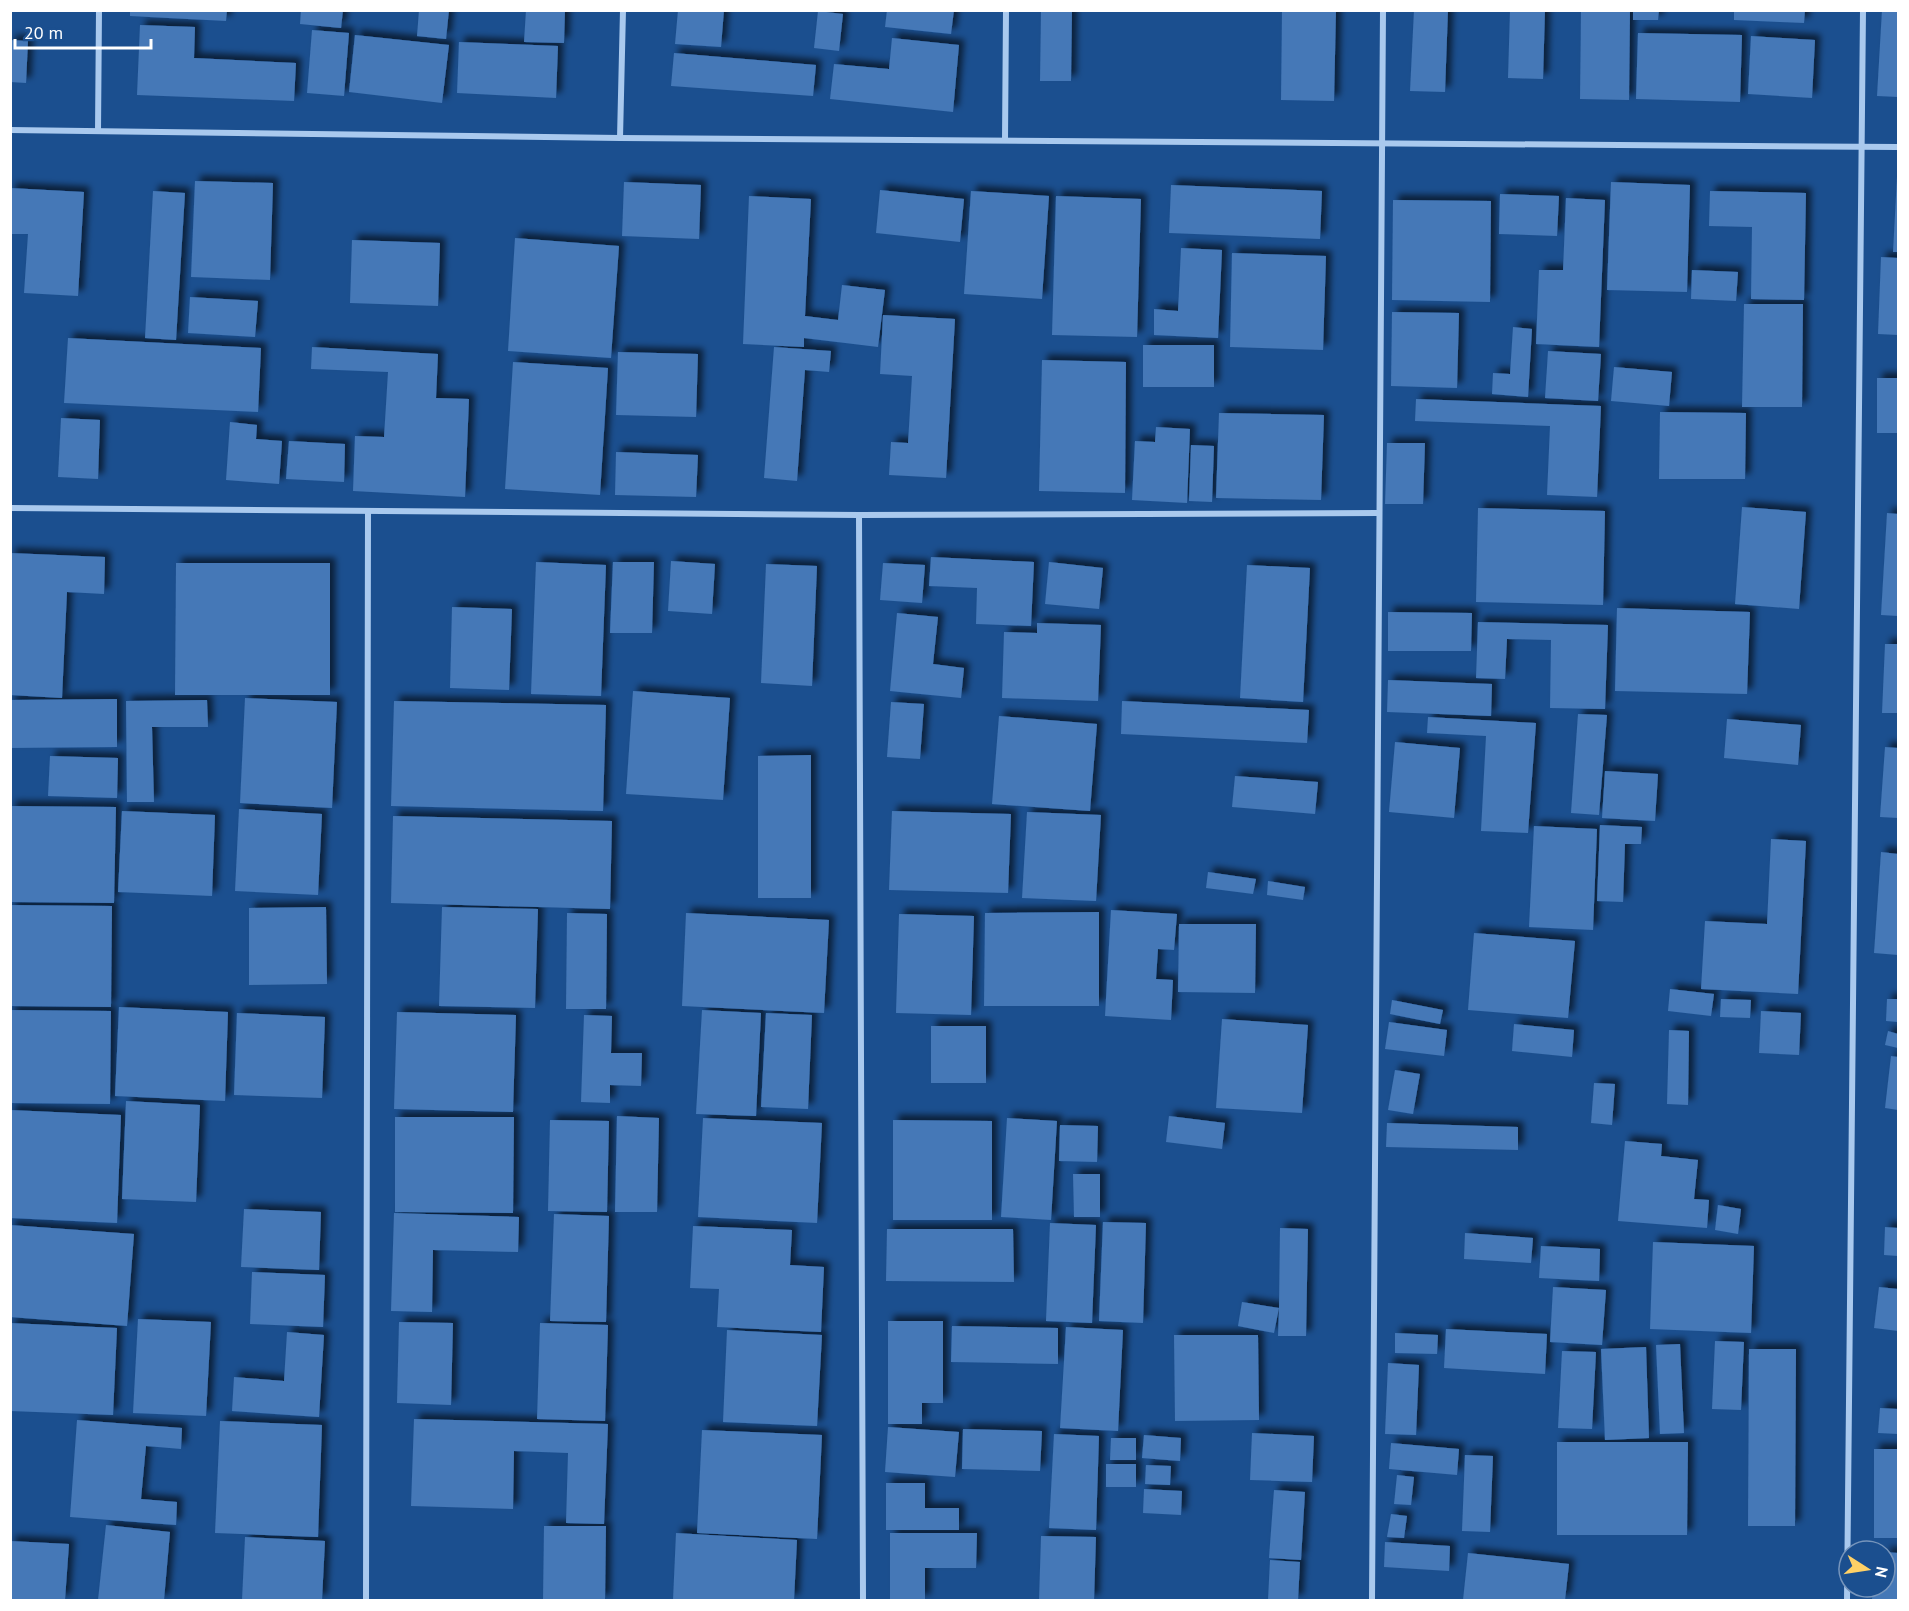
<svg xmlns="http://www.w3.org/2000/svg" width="1909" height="1611" viewBox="0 0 1909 1611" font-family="'PT Sans',sans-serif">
<defs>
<filter id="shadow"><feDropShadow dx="5.5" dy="-5.5" stdDeviation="3" flood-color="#0009"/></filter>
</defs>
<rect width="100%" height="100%" fill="#1b4f8f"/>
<g fill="#4478b7" filter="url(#shadow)">
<path d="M130 10H227L226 21 130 16Z"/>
<path d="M301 10H343L341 28 300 24Z"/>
<path d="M419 10H449L446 39 417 36Z"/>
<path d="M526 10H565L564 43 524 42Z"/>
<path d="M678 10H724L721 47 675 44Z"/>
<path d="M887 10H954L951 34 885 27Z"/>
<path d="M1041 10H1072L1071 81H1040Z"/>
<path d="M1282 10H1336L1334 101 1281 100Z"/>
<path d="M1414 10H1448L1445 92 1410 91Z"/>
<path d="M1510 10H1545L1543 79 1508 78Z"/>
<path d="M1581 10H1630L1629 100 1580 99Z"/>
<path d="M1633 10H1659L1658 20H1633Z"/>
<path d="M1734 10H1805L1804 23 1734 20Z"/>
<path d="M1882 10H1898V97L1877 96Z"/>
<path d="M818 11 843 14 839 51 814 48Z"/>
<path d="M140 25 195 27 194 58 296 63 294 101 137 95Z"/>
<path d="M312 30 349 33 344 96 307 93Z"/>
<path d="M1638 33 1742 35 1740 102 1636 99Z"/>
<path d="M355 35 449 45 442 103 349 92Z"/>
<path d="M1751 36 1815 40 1812 98 1748 94Z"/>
<path d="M892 38 959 45 953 112 830 99 834 64 889 69Z"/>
<path d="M10 40 28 41 26 83 10 82Z"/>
<path d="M459 42 558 46 556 98 457 93Z"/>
<path d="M674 53 816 65 813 96 671 86Z"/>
<path d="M1897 177 1898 178V252H1893Z"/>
<path d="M195 181 273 183 270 280 191 277Z"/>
<path d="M624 182 701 185 699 239 622 236Z"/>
<path d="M1611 182 1690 185 1687 292 1607 290Z"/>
<path d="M1171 185 1322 191 1320 239 1169 233Z"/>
<path d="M10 188 84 192 78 296 24 293 28 234H10Z"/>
<path d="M880 190 964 199 960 242 876 233Z"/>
<path d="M153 191 185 193 176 340 145 338Z"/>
<path d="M971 191 1049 196 1042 299 964 294Z"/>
<path d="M1710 191 1806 193 1804 300 1751 299 1752 227 1709 226Z"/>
<path d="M1500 194 1559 196 1557 236 1499 234Z"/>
<path d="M749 196 811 199 805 316 838 320 842 285 885 290 878 347 804 338V347L743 344Z"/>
<path d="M1056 196 1141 199 1137 337 1052 335Z"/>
<path d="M1566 198 1605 200 1599 347 1536 344 1539 270H1563Z"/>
<path d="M1393 200 1491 201 1490 302 1392 300Z"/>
<path d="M515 238 619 246 611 358 508 351Z"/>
<path d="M352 240 440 243 438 306 350 303Z"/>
<path d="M1181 248 1222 250 1218 338 1154 335V309L1178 311Z"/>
<path d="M1232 253 1326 256 1323 350 1230 347Z"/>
<path d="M1881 257 1898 258V335L1878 334Z"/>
<path d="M1692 270 1738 272 1736 301 1691 299Z"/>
<path d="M190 297 258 301 255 337 188 333Z"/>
<path d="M1744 304H1803L1802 407H1742Z"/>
<path d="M1392 312 1459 313 1457 388 1391 386Z"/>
<path d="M883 315 955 319 946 478 889 475 891 442 908 443 912 376 880 374Z"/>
<path d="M1513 327 1532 329 1528 397 1492 394 1493 373 1510 374Z"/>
<path d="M68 338 261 348 258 412 64 403Z"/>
<rect x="1143" y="345" width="71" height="42"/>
<path d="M312 347 438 354 436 398 469 399 465 497 353 491 355 436 384 437 388 372 311 369Z"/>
<path d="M774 347 831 351 829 372 805 370 797 481 764 478Z"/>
<path d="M1548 351 1601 354 1598 401 1545 398Z"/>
<path d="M618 352 698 354 696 417 616 415Z"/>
<path d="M1042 360 1126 362 1125 493 1039 491Z"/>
<path d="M513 362 608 368 600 495 505 489Z"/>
<path d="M1614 367 1672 372 1669 406 1611 401Z"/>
<rect x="1877" y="378" width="21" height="55"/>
<path d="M1416 399 1601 406 1597 497 1547 495 1550 426 1415 421Z"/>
<path d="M1660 412 1746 413 1745 479H1659Z"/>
<path d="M1219 413 1324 415 1321 500 1216 498Z"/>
<path d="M61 418 100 420 98 479 58 477Z"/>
<path d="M230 422 257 425 256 439 282 441 279 484 226 480Z"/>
<path d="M1156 427 1190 429 1187 503 1132 500 1135 441 1155 442Z"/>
<path d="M289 441 345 444 344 482 286 479Z"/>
<path d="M1387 443H1425L1423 504H1385Z"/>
<path d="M1191 445 1214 446 1212 502 1189 501Z"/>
<path d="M616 452 698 455 696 497 615 495Z"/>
<path d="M1742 507 1806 512 1799 609 1735 604Z"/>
<path d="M1478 508 1605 511 1603 605 1476 602Z"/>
<path d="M1887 513 1898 514V616L1881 615Z"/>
<path d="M10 553 105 557 104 594 67 592 62 698 10 695Z"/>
<path d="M931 557 1034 562 1031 626 976 624 977 588 929 586Z"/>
<path d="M671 561 715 564 712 614 668 611Z"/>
<path d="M536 562 606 565 601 696 531 694Z"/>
<path d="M613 562H654L652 633H610Z"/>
<path d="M1049 562 1103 568 1099 609 1045 604Z"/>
<path d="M176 563H330V695H175Z"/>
<path d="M883 563 925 565 922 603 880 600Z"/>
<path d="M766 564 817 566 812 686 761 683Z"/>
<path d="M1247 565 1310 568 1303 702 1240 698Z"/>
<path d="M452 607 512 609 509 690 450 688Z"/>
<path d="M1617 608 1750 612 1747 694 1615 691Z"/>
<path d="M1388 612 1472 613 1471 651H1388Z"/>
<path d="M897 613 938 617 933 664 964 668 961 698 890 691Z"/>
<path d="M1478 622 1608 625 1605 709 1550 708 1551 640 1507 639 1505 679 1476 678Z"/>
<path d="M1037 623 1101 625 1098 701 1002 698 1004 632 1037 633Z"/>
<path d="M1885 644H1898V713H1882Z"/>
<path d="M1388 680 1492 684 1491 716 1387 712Z"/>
<path d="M633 691 730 698 723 800 626 794Z"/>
<path d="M245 698 337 702 332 808 240 803Z"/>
<path d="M117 699V747L10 748V700Z"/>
<path d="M207 700 208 727H152L154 802H127L126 701Z"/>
<path d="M394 701 606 705 603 811 391 806Z"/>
<path d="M1122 701 1309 710 1307 743 1121 734Z"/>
<path d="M891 702 924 704 920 759 887 757Z"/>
<path d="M1578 714 1607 715 1599 815 1571 813Z"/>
<path d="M999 716 1097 724 1090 811 992 804Z"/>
<path d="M1428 717 1536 723 1528 833 1481 831 1486 736 1427 733Z"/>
<path d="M1727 719 1801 725 1798 765 1724 758Z"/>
<path d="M1395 742 1460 748 1454 818 1389 812Z"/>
<path d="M1885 747 1898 748V818L1880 817Z"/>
<path d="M811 755V898H758V756Z"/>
<path d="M50 756 118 758 117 798 48 796Z"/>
<path d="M1605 771 1658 774 1655 821 1602 818Z"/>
<path d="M1235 776 1318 782 1315 814 1232 807Z"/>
<path d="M10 806 116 807 114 903 10 902Z"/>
<path d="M239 809 322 814 318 895 235 891Z"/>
<path d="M122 811 215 815 212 896 118 892Z"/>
<path d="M892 811 1011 814 1008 893 889 890Z"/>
<path d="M1027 812 1101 815 1096 901 1022 898Z"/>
<path d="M393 816 612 821 610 909 391 903Z"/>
<path d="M1600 825 1642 827 1641 844H1625L1623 902 1597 901Z"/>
<path d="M1534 826 1597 829 1593 930 1529 927Z"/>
<path d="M1771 839 1806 841 1798 994 1701 989 1705 921 1767 924Z"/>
<path d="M1881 852 1898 854V955L1874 953Z"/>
<path d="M1208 872 1256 879 1253 894 1206 888Z"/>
<path d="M1268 881 1305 887 1303 900 1267 895Z"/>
<path d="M10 905 112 906 111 1007 10 1006Z"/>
<path d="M326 907 327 984 249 985V908Z"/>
<path d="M442 907 538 909 535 1008 439 1006Z"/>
<path d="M1111 910 1177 914 1174 950 1158 949 1156 979 1173 980 1171 1020 1105 1016Z"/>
<path d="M1099 912V1006H984L985 913Z"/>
<path d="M567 913 607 914 606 1009H566Z"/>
<path d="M686 913 829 920 824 1013 682 1006Z"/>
<path d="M899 914 974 916 971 1015 896 1013Z"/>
<path d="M1179 924H1256L1255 993 1178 992Z"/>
<path d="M1474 933 1575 941 1568 1018 1468 1010Z"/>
<path d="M1670 989 1714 994 1711 1016 1668 1011Z"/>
<path d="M1721 999 1751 1000 1750 1018 1720 1017Z"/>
<path d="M1887 999H1898V1022L1886 1021Z"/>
<path d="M1392 1000 1443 1010 1440 1024 1390 1014Z"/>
<path d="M119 1007 228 1012 225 1101 115 1096Z"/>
<path d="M10 1010 111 1011 110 1104 10 1103Z"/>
<path d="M702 1010 761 1013 756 1116 696 1114Z"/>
<path d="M1761 1011 1801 1013 1799 1055 1759 1053Z"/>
<path d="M397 1012 516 1015 513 1112 394 1109Z"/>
<path d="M237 1013 325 1017 322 1098 234 1095Z"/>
<path d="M766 1013 812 1015 808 1109 761 1107Z"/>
<path d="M584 1015 612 1016 611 1053H642L641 1086 610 1085V1103L581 1102Z"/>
<path d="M1222 1019 1308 1025 1302 1113 1216 1108Z"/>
<path d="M1389 1022 1447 1030 1444 1056 1385 1049Z"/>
<path d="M1514 1024 1574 1030 1572 1057 1512 1051Z"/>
<rect x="931" y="1026" width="55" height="57"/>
<path d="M1669 1030 1689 1031 1688 1105 1667 1104Z"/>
<path d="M1888 1031 1898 1034V1048L1885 1045Z"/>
<path d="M1891 1056 1898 1057V1110L1885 1108Z"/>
<path d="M1395 1070 1420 1074 1413 1114 1388 1110Z"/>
<path d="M1594 1083 1615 1084 1612 1125 1591 1123Z"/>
<path d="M126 1101 200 1105 196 1202 122 1199Z"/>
<path d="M10 1110 121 1115 117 1223 10 1218Z"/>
<path d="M617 1116 659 1118 657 1212H615Z"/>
<path d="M1169 1116 1225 1123 1222 1149 1166 1142Z"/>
<path d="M395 1117H514L513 1213 395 1212Z"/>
<path d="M703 1118 822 1123 817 1223 698 1217Z"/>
<path d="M1007 1118 1057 1121 1051 1220 1001 1217Z"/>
<path d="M550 1120 609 1121 607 1212 548 1211Z"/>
<path d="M893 1120 992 1121V1220H893Z"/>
<path d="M1387 1123 1518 1127V1150L1386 1147Z"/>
<path d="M1060 1125 1098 1126 1097 1162 1059 1161Z"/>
<path d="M1625 1141 1662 1144 1661 1156 1698 1160 1694 1199 1709 1200 1707 1228 1618 1221Z"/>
<path d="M1073 1174H1100V1217H1074Z"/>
<path d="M1718 1205 1741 1209 1738 1234 1715 1230Z"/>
<path d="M244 1209 321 1212 319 1270 241 1267Z"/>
<path d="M394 1213 519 1217 518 1252 433 1250 432 1312 391 1311Z"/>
<path d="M554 1214 609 1216 606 1322 550 1321Z"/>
<path d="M1103 1222 1146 1223 1143 1323 1099 1321Z"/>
<path d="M1050 1223 1096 1225 1092 1323 1046 1321Z"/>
<path d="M10 1225 134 1234 127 1326 10 1317Z"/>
<path d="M693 1226 792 1230 790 1265 824 1267 821 1332 717 1327 719 1289 690 1288Z"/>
<path d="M1885 1227 1898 1228V1256L1884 1255Z"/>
<path d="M1280 1228 1308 1229 1306 1336H1278L1279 1308 1274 1333 1238 1326 1242 1302 1279 1308Z"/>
<path d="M887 1229H1013L1014 1282 886 1281Z"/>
<path d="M1465 1233 1533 1238 1531 1263 1464 1259Z"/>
<path d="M1653 1242 1754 1246 1751 1333 1650 1329Z"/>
<path d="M1541 1246 1600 1249 1599 1281 1539 1278Z"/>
<path d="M252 1272 325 1275 323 1327 250 1324Z"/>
<path d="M1553 1287 1606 1290 1602 1345 1550 1342Z"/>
<path d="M1879 1287 1898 1289V1331L1874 1328Z"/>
<path d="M138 1319 211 1322 206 1416 133 1413Z"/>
<path d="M888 1321H943V1403H922V1424H888Z"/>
<path d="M399 1322 453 1323 451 1405 397 1403Z"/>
<path d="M10 1323 117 1328 113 1415 10 1411Z"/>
<path d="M540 1323 608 1325 605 1421 537 1419Z"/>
<path d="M952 1326 1058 1328V1364L951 1362Z"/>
<path d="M1066 1327 1123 1330 1118 1431 1060 1428Z"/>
<path d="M1446 1329 1547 1334 1545 1374 1444 1368Z"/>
<path d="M727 1330 822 1335 817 1426 723 1422Z"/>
<path d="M287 1332 324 1335 319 1417 232 1411 234 1377 284 1381Z"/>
<path d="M1395 1333 1438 1335 1437 1354 1395 1353Z"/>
<path d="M1174 1335H1258L1259 1420 1175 1421Z"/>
<path d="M1715 1341 1744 1342 1741 1410 1712 1409Z"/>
<path d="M1680 1344 1684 1433 1660 1434 1656 1345Z"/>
<path d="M1646 1347 1649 1438 1605 1440 1601 1349Z"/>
<path d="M1749 1349H1796L1795 1526H1748Z"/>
<path d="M1562 1351 1596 1352 1592 1429 1558 1428Z"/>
<path d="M1388 1363 1419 1365 1416 1435 1385 1434Z"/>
<path d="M1880 1408 1898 1409V1434L1878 1433Z"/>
<path d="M414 1419 608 1424 604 1524 566 1523 568 1453 514 1451 513 1509 411 1506Z"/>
<path d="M77 1420 182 1428 181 1449 146 1446 141 1499 177 1502 176 1525 70 1517Z"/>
<path d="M220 1421 322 1425 318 1537 215 1533Z"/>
<path d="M888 1427 959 1432 955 1477 885 1472Z"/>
<path d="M963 1429 1042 1431 1040 1471 962 1469Z"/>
<path d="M702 1430 822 1435 817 1539 697 1533Z"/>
<path d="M1252 1433 1314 1436 1312 1482 1250 1480Z"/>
<path d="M1054 1434 1099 1436 1096 1530 1049 1528Z"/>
<path d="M1144 1435 1181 1438 1180 1461 1142 1458Z"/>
<path d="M1111 1438H1136V1460H1110Z"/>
<path d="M1557 1442H1688L1687 1535H1557Z"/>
<path d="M1391 1443 1459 1449 1457 1475 1389 1469Z"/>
<rect x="1874" y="1449" width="24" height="89"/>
<path d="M1465 1455 1493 1456 1490 1532 1462 1531Z"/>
<rect x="1106" y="1464" width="30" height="23"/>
<path d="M1146 1465 1171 1466 1170 1485 1145 1484Z"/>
<path d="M1397 1475 1414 1477 1411 1505 1394 1504Z"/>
<path d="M886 1483H925V1508H959V1530H886Z"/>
<path d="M1144 1489 1182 1491 1181 1515 1143 1513Z"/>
<path d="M1274 1490 1305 1492 1301 1560 1269 1558Z"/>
<path d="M1391 1514 1407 1516 1404 1538 1387 1537Z"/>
<path d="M106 1525 170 1532 164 1600H98Z"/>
<path d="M544 1526H606L605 1600H543Z"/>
<path d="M676 1533 797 1540 794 1600H673Z"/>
<path d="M890 1533H977L976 1568H925V1600H890Z"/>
<path d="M1041 1536 1096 1537 1094 1600H1039Z"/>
<path d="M245 1537 325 1541 322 1600H242Z"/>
<path d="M10 1541 69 1544 65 1600H10Z"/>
<path d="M1385 1542 1450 1546 1449 1571 1384 1567Z"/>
<path d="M1885 1552 1898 1553V1600L1872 1599 1874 1587H1885Z"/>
<path d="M1468 1553 1569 1564 1565 1600H1463Z"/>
<path d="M1270 1560 1300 1562 1298 1600H1268Z"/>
</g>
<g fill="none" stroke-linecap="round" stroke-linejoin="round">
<g stroke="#a9c9ee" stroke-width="6">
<path d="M10 130 620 138 1898 147"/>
<path d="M98 131 99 10"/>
<path d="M620 138 623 10"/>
<path d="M1005 140 1006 10"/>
<path d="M10 508 859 515 1379 513"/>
<path d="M859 515 863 1600"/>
<path d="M366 1600 368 512"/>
<path d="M1372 1600 1383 10"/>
<path d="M1847 1600 1863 10"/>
</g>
</g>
<rect width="1909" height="1611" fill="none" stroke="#ffffff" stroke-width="24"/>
<g transform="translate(1867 1569) rotate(102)"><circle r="28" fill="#1b4f8f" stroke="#7695bc" stroke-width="1.5"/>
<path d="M0-4.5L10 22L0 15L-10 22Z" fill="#ffd166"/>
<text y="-9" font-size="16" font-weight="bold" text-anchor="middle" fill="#ffffff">N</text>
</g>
<path d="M15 39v9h136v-9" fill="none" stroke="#ffffff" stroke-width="3"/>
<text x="24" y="39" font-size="18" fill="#ffffff" stroke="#1b4f8f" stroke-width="4.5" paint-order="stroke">20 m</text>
</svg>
